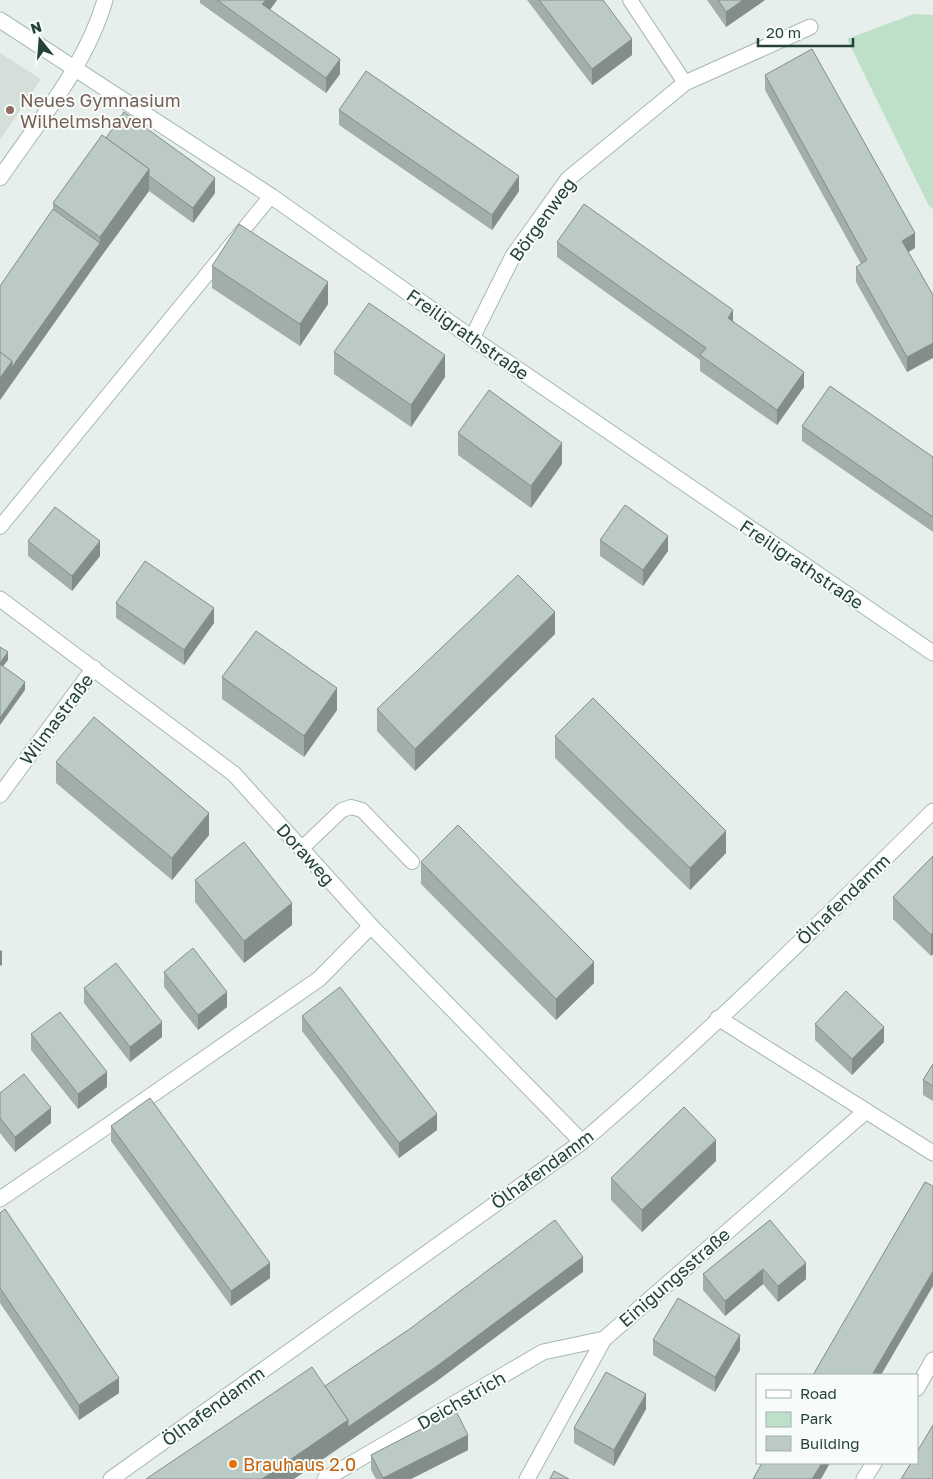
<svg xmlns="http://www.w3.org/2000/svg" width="933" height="1479" viewBox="0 0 933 1479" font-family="'Golos Text',sans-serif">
<rect width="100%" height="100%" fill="#e6efeb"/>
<path fill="#d4dfda" d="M0 53 41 79 0 140Z"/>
<path fill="#bfe0c8" d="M914 14 933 15V209L929 206 847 39Z"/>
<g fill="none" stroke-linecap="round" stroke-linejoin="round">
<defs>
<g id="lane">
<path d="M630 0 685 83"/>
<path d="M0 527 271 196"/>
<path d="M301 849 342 810 351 807 362 810 412 862"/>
</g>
<g id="street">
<path d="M0 178C38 122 86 66 105 0"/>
<path d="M472 338 513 256 568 179 685 83 810 27"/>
<path d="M0 599 234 774 371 926 582 1142"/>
<path d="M0 795 94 668"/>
<path d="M718 1018 933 1153"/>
<path d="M0 1199 100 1131 319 979 371 926"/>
<path d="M917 1388 933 1360"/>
<path d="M111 1479 582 1142C704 1038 819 924 933 811"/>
<path d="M325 1479 543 1352 604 1339"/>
<path d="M527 1479 604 1339 866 1111"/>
<path d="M864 1479 874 1463"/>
</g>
<path id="secondary" d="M0 20 271 196 472 338 933 653"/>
</defs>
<use href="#lane" stroke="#a8b8b2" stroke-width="16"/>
<use href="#street" stroke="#a8b8b2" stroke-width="17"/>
<use href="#secondary" stroke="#a4bbb3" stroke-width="17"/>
<use href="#lane" stroke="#fff" stroke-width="14"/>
<use href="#street" stroke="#fff" stroke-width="15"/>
<use href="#secondary" stroke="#fff" stroke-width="15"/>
</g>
<g fill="#a1aea9">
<path d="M200 0H277L270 10 340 74 326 93 200 3Z"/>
<path d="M527 0H603L632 55 592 85Z"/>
<path d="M707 0H765L726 27Z"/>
<path d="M765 75 915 248 908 252 907 372 856 282V267L861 264 765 90Z"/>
<path d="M339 110 519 191 492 230 339 125Z"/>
<path d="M106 138 215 193 193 223 149 191 100 258 0 400 53 209V203Z"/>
<path d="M557 242 733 321 804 387 777 425 700 371V360L557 257Z"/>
<path d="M212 266 328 304 300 346 212 288Z"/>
<path d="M334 352 445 377 411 427 334 374Z"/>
<path d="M802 426 933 457V532L802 441Z"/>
<path d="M458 433 562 464 531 508 458 455Z"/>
<path d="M600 540 668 551 643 586 600 556Z"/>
<path d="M28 541 100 556 72 591 28 556Z"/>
<path d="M116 603 214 623 184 665 116 618Z"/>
<path d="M555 634 415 771 377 731V709Z"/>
<path d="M222 677 337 710 304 757 222 699Z"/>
<path d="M555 736 726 853 690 890 555 758Z"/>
<path d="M56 762 209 835 172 880 56 783Z"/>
<path d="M933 856V954L931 956 893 919V897Z"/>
<path d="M421 862 594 983 556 1020 421 884Z"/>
<path d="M195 880 292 925 244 963 195 902Z"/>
<path d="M164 972 227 1007 198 1030 164 987Z"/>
<path d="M84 988 162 1037 130 1062 84 1003Z"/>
<path d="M302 1016 437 1130 399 1158 302 1031Z"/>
<path d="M815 1024 884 1042 852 1075 815 1040Z"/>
<path d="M31 1034 107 1087 78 1109 31 1050Z"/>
<path d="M933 1064V1101L923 1095V1080Z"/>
<path d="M0 1093 51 1123 15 1152 0 1133Z"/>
<path d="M111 1126 270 1278 231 1306 111 1141Z"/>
<path d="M716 1161 642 1232 611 1200V1178Z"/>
<path d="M0 1213 119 1393 79 1420 0 1303Z"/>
<path d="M770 1220 806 1279 778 1302 763 1284 725 1316 703 1290V1274Z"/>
<path d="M653 1340 740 1350 715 1392 653 1355Z"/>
<path d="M646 1409 614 1466 574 1443V1428Z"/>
<path d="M468 1450 411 1479H376L371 1470V1455Z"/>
</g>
<g fill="#838d89">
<path d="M266 0H277L262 20V4Z"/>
<path d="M743 0H765L726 27V12Z"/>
<path d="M632 39V55L592 85V69Z"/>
<path d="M340 59V74L326 93V78Z"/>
<path d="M149 169V191L100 258 0 400V378L12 361 100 243V237Z"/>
<path d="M519 176V191L492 230V215Z"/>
<path d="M215 178V193L193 223V208Z"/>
<path d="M915 233V248L902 256V241Z"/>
<path d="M328 282V304L300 346V324Z"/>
<path d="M733 310V326L728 318Z"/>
<path d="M933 343V358L907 372V357Z"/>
<path d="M445 355V377L411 427V405Z"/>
<path d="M804 372V387L777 425V410Z"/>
<path d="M562 443V464L531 508V486Z"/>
<path d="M668 536V551L643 586V570Z"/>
<path d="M100 541V556L72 591V576Z"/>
<path d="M214 608V623L184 665V650Z"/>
<path d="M555 612V634L415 771V749Z"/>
<path d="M8 652V660L0 670V663Z"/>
<path d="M25 682V690L0 725V718Z"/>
<path d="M337 688V710L304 757V736Z"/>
<path d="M209 813V835L172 880V858Z"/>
<path d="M726 831V853L690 890V868Z"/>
<path d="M292 903V925L244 963V941Z"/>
<path d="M933 932V954L931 956V935Z"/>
<path d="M2 950V965L0 966V951Z"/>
<path d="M594 962V983L556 1020V999Z"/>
<path d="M227 992V1007L198 1030V1015Z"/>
<path d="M162 1022V1037L130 1062V1047Z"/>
<path d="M884 1027V1042L852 1075V1059Z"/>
<path d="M107 1072V1087L78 1109V1094Z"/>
<path d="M51 1108V1123L15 1152V1137Z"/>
<path d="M437 1114V1130L399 1158V1143Z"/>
<path d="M716 1140V1161L642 1232V1210Z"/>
<path d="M583 1257V1272L437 1381 294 1479H262Z"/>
<path d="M270 1263V1278L231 1306V1291Z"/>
<path d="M806 1263V1279L778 1302V1286Z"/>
<path d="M763 1269V1284L725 1316V1301Z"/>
<path d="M933 1271V1286L881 1375H872Z"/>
<path d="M740 1335V1350L715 1392V1377Z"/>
<path d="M119 1378V1393L79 1420V1405Z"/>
<path d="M646 1394V1409L614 1466V1450Z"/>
<path d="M468 1435V1450L411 1479H383V1478Z"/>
<path d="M822 1463H830L821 1479H812Z"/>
</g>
<g fill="#bbcac4" stroke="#838d89">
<path d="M217 0H266L262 4 340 59 326 78Z"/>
<path d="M539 0H603L632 39 592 69Z"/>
<path d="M718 0H743L726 12Z"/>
<path d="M812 49 915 233 902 241 933 295V343L907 357 856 267 867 260 765 75Z"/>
<path d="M366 71 519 176 492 215 339 110Z"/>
<path d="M124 112 215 178 193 208 149 176V169L106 138Z"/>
<path d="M102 135 149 169 100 237 53 203Z"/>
<path d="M584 204 733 310 728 318 804 372 777 410 700 355 706 348 557 242Z"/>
<path d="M53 209 100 243 12 367V361L0 352V286Z"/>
<path d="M239 224 328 282 300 324 212 266Z"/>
<path d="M369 303 445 355 411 405 334 352Z"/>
<path d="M0 352 12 361 0 378Z"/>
<path d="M830 386 933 457V517L802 426Z"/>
<path d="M489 390 562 443 531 486 458 433Z"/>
<path d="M625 505 668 536 643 570 600 540Z"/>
<path d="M55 507 100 541 72 576 28 541Z"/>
<path d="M145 561 214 608 184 650 116 603Z"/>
<path d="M518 575 555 612 415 749 377 709Z"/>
<path d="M256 631 337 688 304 736 222 677Z"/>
<path d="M0 647 8 652 0 663Z"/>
<path d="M0 664 25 682 0 718Z"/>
<path d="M593 698 726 831 690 868 555 736Z"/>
<path d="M94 717 209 813 172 858 56 762Z"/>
<path d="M458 825 594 962 556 999 421 862Z"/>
<path d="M244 842 292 903 244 941 195 880Z"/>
<path d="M933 856V932L931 935 893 897Z"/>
<path d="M193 948 227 992 198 1015 164 972Z"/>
<path d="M116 963 162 1022 130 1047 84 988Z"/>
<path d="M340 987 437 1114 399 1143 302 1016Z"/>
<path d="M846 991 884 1027 852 1059 815 1024Z"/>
<path d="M60 1012 107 1072 78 1094 31 1034Z"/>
<path d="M933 1064V1086L923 1080Z"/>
<path d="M24 1074 51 1108 15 1137 0 1118V1093Z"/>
<path d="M150 1098 270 1263 231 1291 111 1126Z"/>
<path d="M684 1107 716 1140 642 1210 611 1178Z"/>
<path d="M925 1182 933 1186V1271L872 1375H813Z"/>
<path d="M5 1209 119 1378 79 1405 0 1288V1213Z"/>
<path d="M555 1220 583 1257 437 1366 348 1427V1420L325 1386 411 1328Z"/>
<path d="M770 1220 806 1263 778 1286 763 1269 725 1301 703 1274Z"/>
<path d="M678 1298 740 1335 715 1377 653 1340Z"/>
<path d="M312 1367 348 1420 262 1479H146Z"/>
<path d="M606 1372 646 1394 614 1450 574 1428Z"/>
<path d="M456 1411 468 1435 383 1478 371 1455Z"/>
<path d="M933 1425V1479H901L911 1463H917V1452Z"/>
<path d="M762 1463H822L812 1479H753Z"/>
<path d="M554 1471 569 1479H550Z"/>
</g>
<circle fill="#8d6e63" stroke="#f7fbf9" stroke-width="2" cx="10" cy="110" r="5"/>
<circle fill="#e8710a" stroke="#f7fbf9" stroke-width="2" cx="233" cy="1464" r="5"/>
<g text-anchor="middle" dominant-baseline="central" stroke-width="4" stroke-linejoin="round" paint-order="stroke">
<g font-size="18" fill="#785e54" stroke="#f7fbf9" text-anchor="start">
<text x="20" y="100">Neues Gymnasium<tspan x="20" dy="21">Wilhelmshaven</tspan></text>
</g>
<g font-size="18" fill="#24423a" stroke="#f7fbf9">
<text transform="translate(542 219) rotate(-54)">Börgenweg</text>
<text transform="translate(468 334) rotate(35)">Freiligrathstraße</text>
<text transform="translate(802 564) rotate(34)">Freiligrathstraße</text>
<text transform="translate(56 719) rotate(-53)">Wilmastraße</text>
<text transform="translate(306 854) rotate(48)">Doraweg</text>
<text transform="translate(843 899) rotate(-44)">Ölhafendamm</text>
<text transform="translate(542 1169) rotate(-36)">Ölhafendamm</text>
<text transform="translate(674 1277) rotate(-41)">Einigungsstraße</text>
<text transform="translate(461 1400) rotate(-30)">Deichstrich</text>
<text transform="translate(213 1406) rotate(-36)">Ölhafendamm</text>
</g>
<g font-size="18" fill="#c56008" stroke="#f7fbf9" text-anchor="start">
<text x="243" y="1464">Brauhaus 2.0</text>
</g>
</g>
<rect x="756" y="1374" width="162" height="90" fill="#f7fbf9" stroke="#a3b1ad"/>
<rect x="766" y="1390" width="25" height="8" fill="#ffffff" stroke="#a3b1ad"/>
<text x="800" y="1399" font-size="15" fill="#24423a">Road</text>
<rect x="766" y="1412" width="25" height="15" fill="#bfe0c8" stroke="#a3b1ad"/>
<text x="800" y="1424" font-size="15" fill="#24423a">Park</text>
<rect x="766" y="1436" width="25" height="15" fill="#bbcac4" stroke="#a3b1ad"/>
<text x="800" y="1449" font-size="15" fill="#24423a">Building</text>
<g transform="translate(40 40) rotate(343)" stroke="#f7fbf9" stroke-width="4" paint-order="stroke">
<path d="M0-4L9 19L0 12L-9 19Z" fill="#24423a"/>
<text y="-8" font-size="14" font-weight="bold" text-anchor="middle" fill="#24423a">N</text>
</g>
<path d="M758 38v8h95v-8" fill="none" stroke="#24423a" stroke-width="2.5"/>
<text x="766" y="38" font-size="15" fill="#24423a" stroke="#f7fbf9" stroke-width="4" paint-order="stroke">20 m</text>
</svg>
